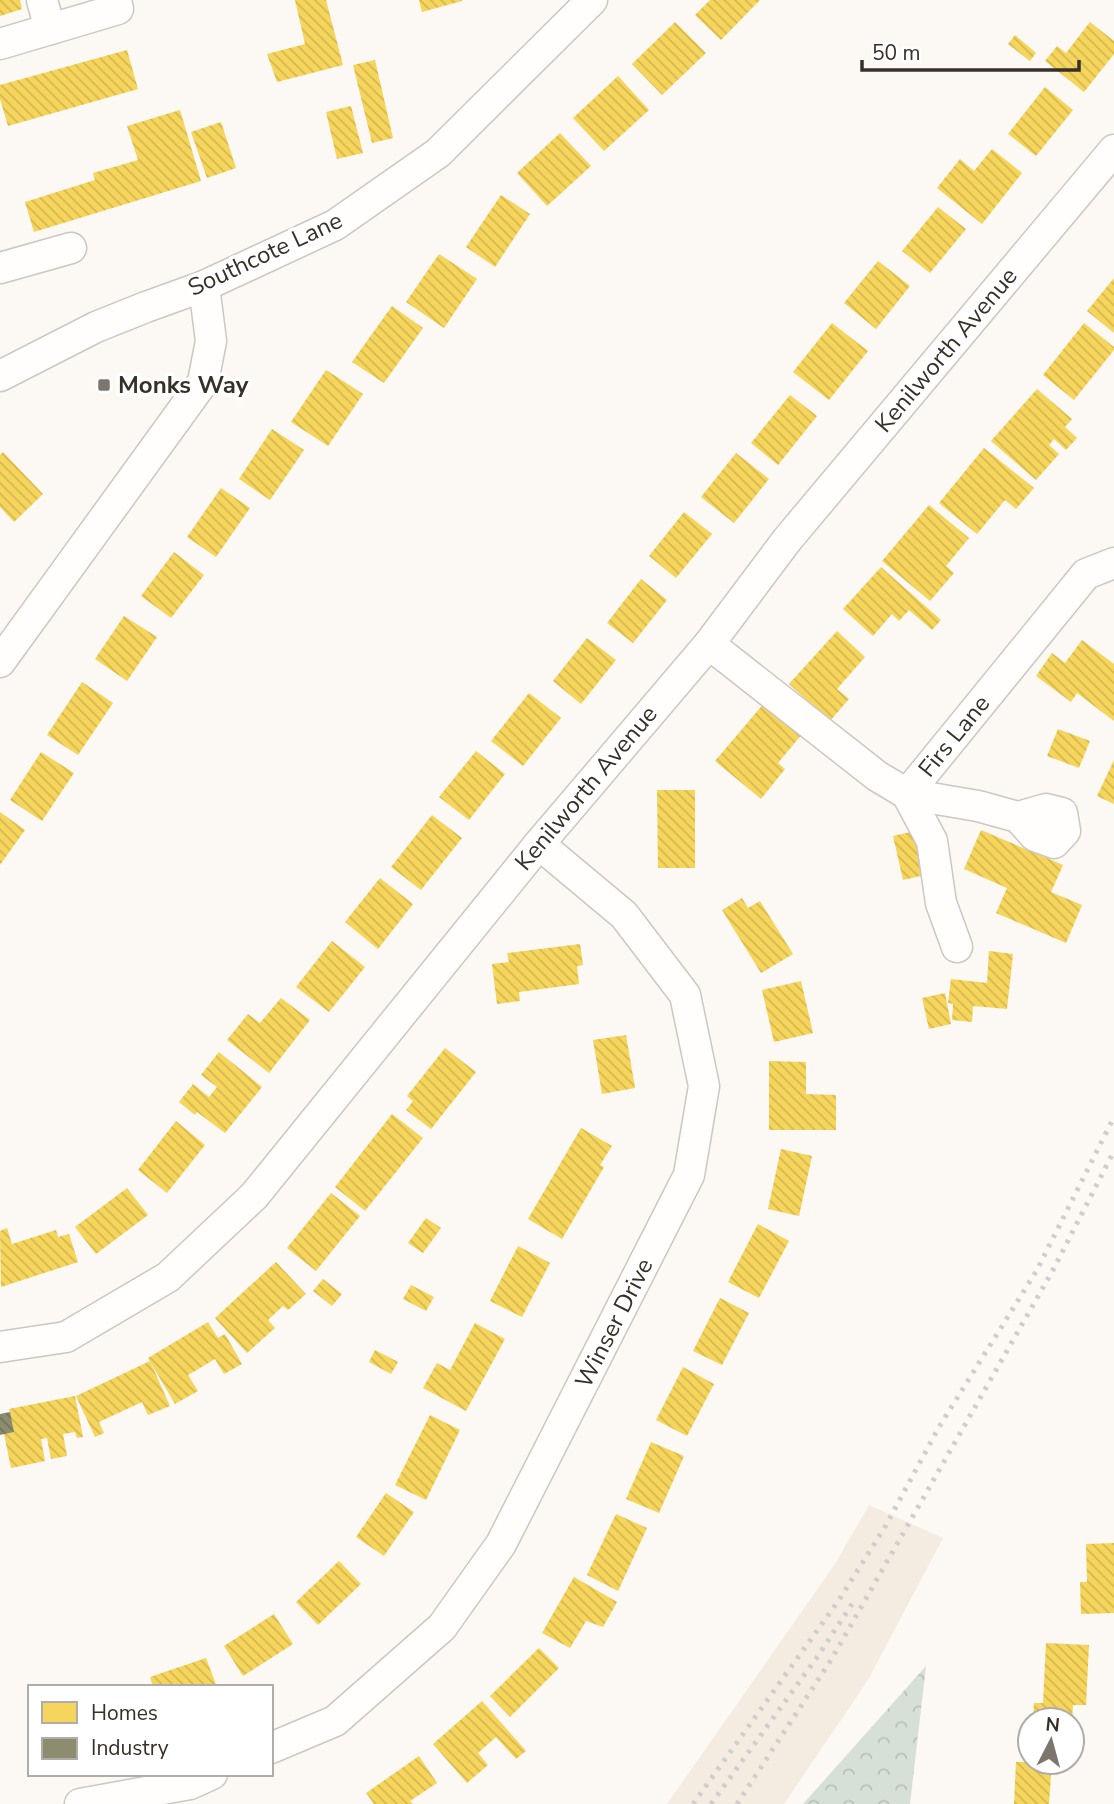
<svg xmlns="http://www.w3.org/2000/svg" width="1114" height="1804" viewBox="0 0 1114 1804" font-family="'Nunito Sans',sans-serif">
<defs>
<pattern id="forest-crowns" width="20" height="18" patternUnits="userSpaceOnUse" patternTransform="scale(1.75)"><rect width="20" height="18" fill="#d7e0d7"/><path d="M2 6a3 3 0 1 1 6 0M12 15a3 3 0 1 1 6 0" fill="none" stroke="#b9c0b9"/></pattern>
<pattern id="homes-back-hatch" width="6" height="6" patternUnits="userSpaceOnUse" patternTransform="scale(1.75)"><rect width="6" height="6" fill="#f6d55c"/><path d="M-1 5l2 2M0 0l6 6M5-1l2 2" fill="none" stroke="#d4b750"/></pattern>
<pattern id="industry-back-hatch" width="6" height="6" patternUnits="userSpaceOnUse" patternTransform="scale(1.75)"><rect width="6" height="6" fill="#8c8c6e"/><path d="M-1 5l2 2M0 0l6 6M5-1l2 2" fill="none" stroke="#73735a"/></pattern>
</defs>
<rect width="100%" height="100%" fill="#fcf8f4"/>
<path fill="#f5ece1" d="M869 1505 943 1538 868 1680 784 1804H667L835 1564Z"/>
<path fill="url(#forest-crowns)" d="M926 1666 910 1804H803Z"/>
<g fill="url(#homes-back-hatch)">
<path d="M0 0H20L22 9 0 16Z"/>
<path d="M295 0H326L343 65 277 82 267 54 305 44Z"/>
<path d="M419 0H462V1L422 12Z"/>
<path d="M710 0H760L721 40 695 15Z"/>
<path d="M675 22 706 53 662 95 632 64Z"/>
<path d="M1090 22 1114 41V54L1084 92 1045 61 1057 46 1066 53Z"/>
<path d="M1015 35 1036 53 1030 61 1008 44Z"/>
<path d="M127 50 138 89 8 126 0 99V85Z"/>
<path d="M375 60 393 138 372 143 353 65Z"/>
<path d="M618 76 649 110 604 151 573 118Z"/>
<path d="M1045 87 1073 110 1036 156 1008 134Z"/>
<path d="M351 106 363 153 337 159 326 112Z"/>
<path d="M180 110 201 181 34 232 25 202 95 180 93 173 138 160 127 126Z"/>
<path d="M221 122 236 168 207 178 191 132Z"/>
<path d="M560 133 591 166 547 206 517 173Z"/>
<path d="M992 149 1022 173 982 224 937 188 960 159 974 171Z"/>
<path d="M501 195 530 214 495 267 466 247Z"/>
<path d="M938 207 966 229 930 273 902 251Z"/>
<path d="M439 254 477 279 444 328 406 302Z"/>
<path d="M878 261 910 286 876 329 844 303Z"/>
<path d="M1114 278V333L1087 311Z"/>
<path d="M392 306 423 328 384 383 352 362Z"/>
<path d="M832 323 868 351 829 400 793 372Z"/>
<path d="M1084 323 1114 347V350L1074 400 1043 375Z"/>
<path d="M326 370 363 394 328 446 291 422Z"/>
<path d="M1037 389 1072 419 1065 427 1077 438 1066 450 1054 439 1049 445 1059 454 1036 480 991 441Z"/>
<path d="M790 395 817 416 778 465 751 443Z"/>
<path d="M272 429 304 450 270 500 239 479Z"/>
<path d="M984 448 1034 488 1016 509 1005 500 977 534 939 503Z"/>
<path d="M3 452 43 494 14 522 0 507V455Z"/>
<path d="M736 453 769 479 734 523 701 497Z"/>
<path d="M221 488 250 508 216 557 187 537Z"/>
<path d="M929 505 969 538 946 566 954 573 930 601 882 561Z"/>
<path d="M684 512 712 534 676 578 649 556Z"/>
<path d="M174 552 204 575 171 618 141 596Z"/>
<path d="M881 567 941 620 932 630 909 610 899 621 892 614 873 636 843 609Z"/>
<path d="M641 579 667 600 633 643 607 623Z"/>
<path d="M124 616 157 637 127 681 95 659Z"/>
<path d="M837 631 865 657 837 689 849 699 830 721 789 684Z"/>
<path d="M587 638 616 660 581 704 553 681Z"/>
<path d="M1082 640 1114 664V721L1077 693 1071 702 1036 676 1052 653 1065 663Z"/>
<path d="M82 682 113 703 78 755 47 735Z"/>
<path d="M529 693 561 718 523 766 491 741Z"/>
<path d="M765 702 803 733 778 763 785 769 761 799 715 761Z"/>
<path d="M1058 729 1090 741 1079 768 1047 756Z"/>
<path d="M476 751 505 774 469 820 439 797Z"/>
<path d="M41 752 74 773 42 821 10 800Z"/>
<path d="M1114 760V804L1097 796Z"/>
<path d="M657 790H695V868H658Z"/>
<path d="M0 812 25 830 0 865Z"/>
<path d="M432 815 462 838 421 890 391 867Z"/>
<path d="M919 830 929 874 903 880 893 836Z"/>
<path d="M981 830 1063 865 1051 892 1082 905 1066 943 996 913 1007 888 964 869Z"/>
<path d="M380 878 413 904 378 949 345 922Z"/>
<path d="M742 898 748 908 760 901 793 954 761 973 722 910Z"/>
<path d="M332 941 365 967 329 1012 296 987Z"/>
<path d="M580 944 583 965 577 966 579 984 519 992 520 1001 497 1004 492 964 509 962 507 953Z"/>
<path d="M989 951 1013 954 1007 1009 973 1006 972 1022 952 1020 953 1004 948 1003 951 979 987 983Z"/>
<path d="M801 981 813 1033 774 1042 762 990Z"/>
<path d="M945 993 951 1024 929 1029 922 998Z"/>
<path d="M281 998 310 1020 269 1073 227 1040 248 1014 260 1023Z"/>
<path d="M626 1035 635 1088 602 1094 593 1040Z"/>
<path d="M445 1048 476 1072 431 1129 406 1110 413 1101 407 1096Z"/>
<path d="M219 1052 262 1087 225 1133 197 1112 195 1115 179 1102 193 1084 209 1097 217 1087 201 1075Z"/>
<path d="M769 1061 806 1062V1094L836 1095V1130H769Z"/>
<path d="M392 1114 423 1138 365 1211 335 1187Z"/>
<path d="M176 1121 205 1145 167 1193 138 1170Z"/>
<path d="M581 1128 612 1146 600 1165 604 1167 562 1239 528 1219Z"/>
<path d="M781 1149 812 1156 799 1216 768 1209Z"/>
<path d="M127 1188 148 1215 96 1254 75 1227Z"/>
<path d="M331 1193 360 1216 316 1271 287 1248Z"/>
<path d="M426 1218 441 1228 423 1253 408 1243Z"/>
<path d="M758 1224 789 1241 759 1298 728 1282Z"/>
<path d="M7 1228 12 1244 56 1230 58 1237 69 1234 78 1262 1 1287 0 1231Z"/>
<path d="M518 1246 550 1263 522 1317 490 1301Z"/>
<path d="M276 1262 306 1294 288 1310 283 1306 268 1320 275 1328 247 1353 215 1318Z"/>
<path d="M323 1279 342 1294 332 1306 313 1291Z"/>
<path d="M411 1285 434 1297 426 1311 403 1299Z"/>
<path d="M720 1298 749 1313 722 1365 693 1351Z"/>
<path d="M208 1322 218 1338 225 1334 242 1364 224 1374 215 1359 200 1368 188 1375 198 1391 175 1404 148 1358Z"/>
<path d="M475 1323 505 1339 466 1411 423 1388 437 1363 450 1370Z"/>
<path d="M375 1350 398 1362 391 1374 369 1362Z"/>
<path d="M150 1361 170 1406 148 1415 142 1402 99 1422 104 1433 95 1437 76 1396Z"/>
<path d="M683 1367 714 1384 687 1436 656 1420Z"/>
<path d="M75 1396 83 1437 77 1438 75 1432 63 1434 67 1456 51 1459 47 1438 41 1439 45 1461 11 1468 4 1434 14 1432 9 1409Z"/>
<path d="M430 1415 460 1430 426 1500 395 1485Z"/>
<path d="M651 1442 684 1456 659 1513 626 1499Z"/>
<path d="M386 1493 414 1512 384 1556 356 1537Z"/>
<path d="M616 1514 647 1528 618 1591 587 1575Z"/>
<path d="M1114 1543V1613L1081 1614 1080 1582H1087L1086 1544Z"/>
<path d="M339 1561 361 1584 318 1625 296 1602Z"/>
<path d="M574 1577 617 1602 603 1627 586 1621 570 1648 542 1633Z"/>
<path d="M274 1614 293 1644 243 1676 224 1646Z"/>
<path d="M1046 1643 1089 1645 1086 1705H1073L1072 1720H1033L1034 1703H1043Z"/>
<path d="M539 1648 559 1668 510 1717 490 1696Z"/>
<path d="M206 1658 217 1687H153L150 1677Z"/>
<path d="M482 1701 526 1751 516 1759 496 1737 478 1753 488 1765 467 1783 433 1744Z"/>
<path d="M419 1756 437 1783 410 1801 413 1804H374L366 1793Z"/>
<path d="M1016 1762H1052L1049 1804H1014Z"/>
</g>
<path fill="url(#industry-back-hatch)" d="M10 1412 14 1432 0 1435V1414Z"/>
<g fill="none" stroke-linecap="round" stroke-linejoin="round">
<defs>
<g id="minor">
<path d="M42 0 50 29"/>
<path d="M0 44 118 9 116 0"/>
<path d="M0 268 71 248"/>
<path d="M0 376 96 327 146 307 204 286 335 225 438 153 592 0"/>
<path d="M709 644 877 776 907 794 1086 574 1114 563"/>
<path d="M0 662 203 382 211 341 204 286"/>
<path d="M907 794 978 806 1018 817 1046 809 1062 813 1065 831 1054 843 1035 836 1018 817"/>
<path d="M907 794 932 841 941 903 957 947"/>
<path d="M0 1347 66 1337 168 1277 254 1196 539 844 709 644 787 540 1114 150"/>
<path d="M271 1748 335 1721 442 1627 501 1544 689 1175 704 1086 685 995 624 915 539 844"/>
<path d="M80 1804 190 1784 212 1774"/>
</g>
</defs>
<use href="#minor" stroke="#ccc7c1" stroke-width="33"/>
<use href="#minor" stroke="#fffefd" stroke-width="30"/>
<g stroke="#d0cecd" stroke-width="5" stroke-dasharray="3.5 7" stroke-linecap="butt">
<path d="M693 1804 839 1600 885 1527 939 1427 1037 1270 1114 1117"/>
<path d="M711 1804 818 1656 854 1601"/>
<path d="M737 1804 831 1660 1053 1270 1114 1151"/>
</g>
</g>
<rect fill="#7c766f" stroke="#fff" stroke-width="2.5" x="97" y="378" width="14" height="14" rx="3.5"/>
<g text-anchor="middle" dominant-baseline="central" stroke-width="7" stroke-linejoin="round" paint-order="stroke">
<g font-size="24" fill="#373028" stroke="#fff">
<text transform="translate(265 254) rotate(-25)">Southcote Lane</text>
<text transform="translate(946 350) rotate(-50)">Kenilworth Avenue</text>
<text transform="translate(954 736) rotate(-51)">Firs Lane</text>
<text transform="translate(586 788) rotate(-50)">Kenilworth Avenue</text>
<text transform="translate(614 1323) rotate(-63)">Winser Drive</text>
</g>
<g font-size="24" font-weight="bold" fill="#373028" stroke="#fff" text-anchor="start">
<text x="118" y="385">Monks Way</text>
</g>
</g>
<rect x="28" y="1685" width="245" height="91" fill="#ffffff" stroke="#afaca9" stroke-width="2"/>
<rect x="42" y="1702" width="35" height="21" fill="#f6d55c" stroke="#afaca9" stroke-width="2"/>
<text x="91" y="1720" font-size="21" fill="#373028">Homes</text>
<rect x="42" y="1738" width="35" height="21" fill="#8c8c6e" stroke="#afaca9" stroke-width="2"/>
<text x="91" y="1755" font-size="21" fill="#373028">Industry</text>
<g transform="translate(1051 1741) rotate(6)"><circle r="33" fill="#ffffff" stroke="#afaca9" stroke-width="2"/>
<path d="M0-5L12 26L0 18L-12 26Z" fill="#7c766f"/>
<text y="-10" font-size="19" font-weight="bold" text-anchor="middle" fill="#373028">N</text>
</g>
<path d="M862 60v10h217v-10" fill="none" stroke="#373028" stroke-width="3.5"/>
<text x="872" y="60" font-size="21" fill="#373028" stroke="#ffffff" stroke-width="5" paint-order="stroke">50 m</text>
</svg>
